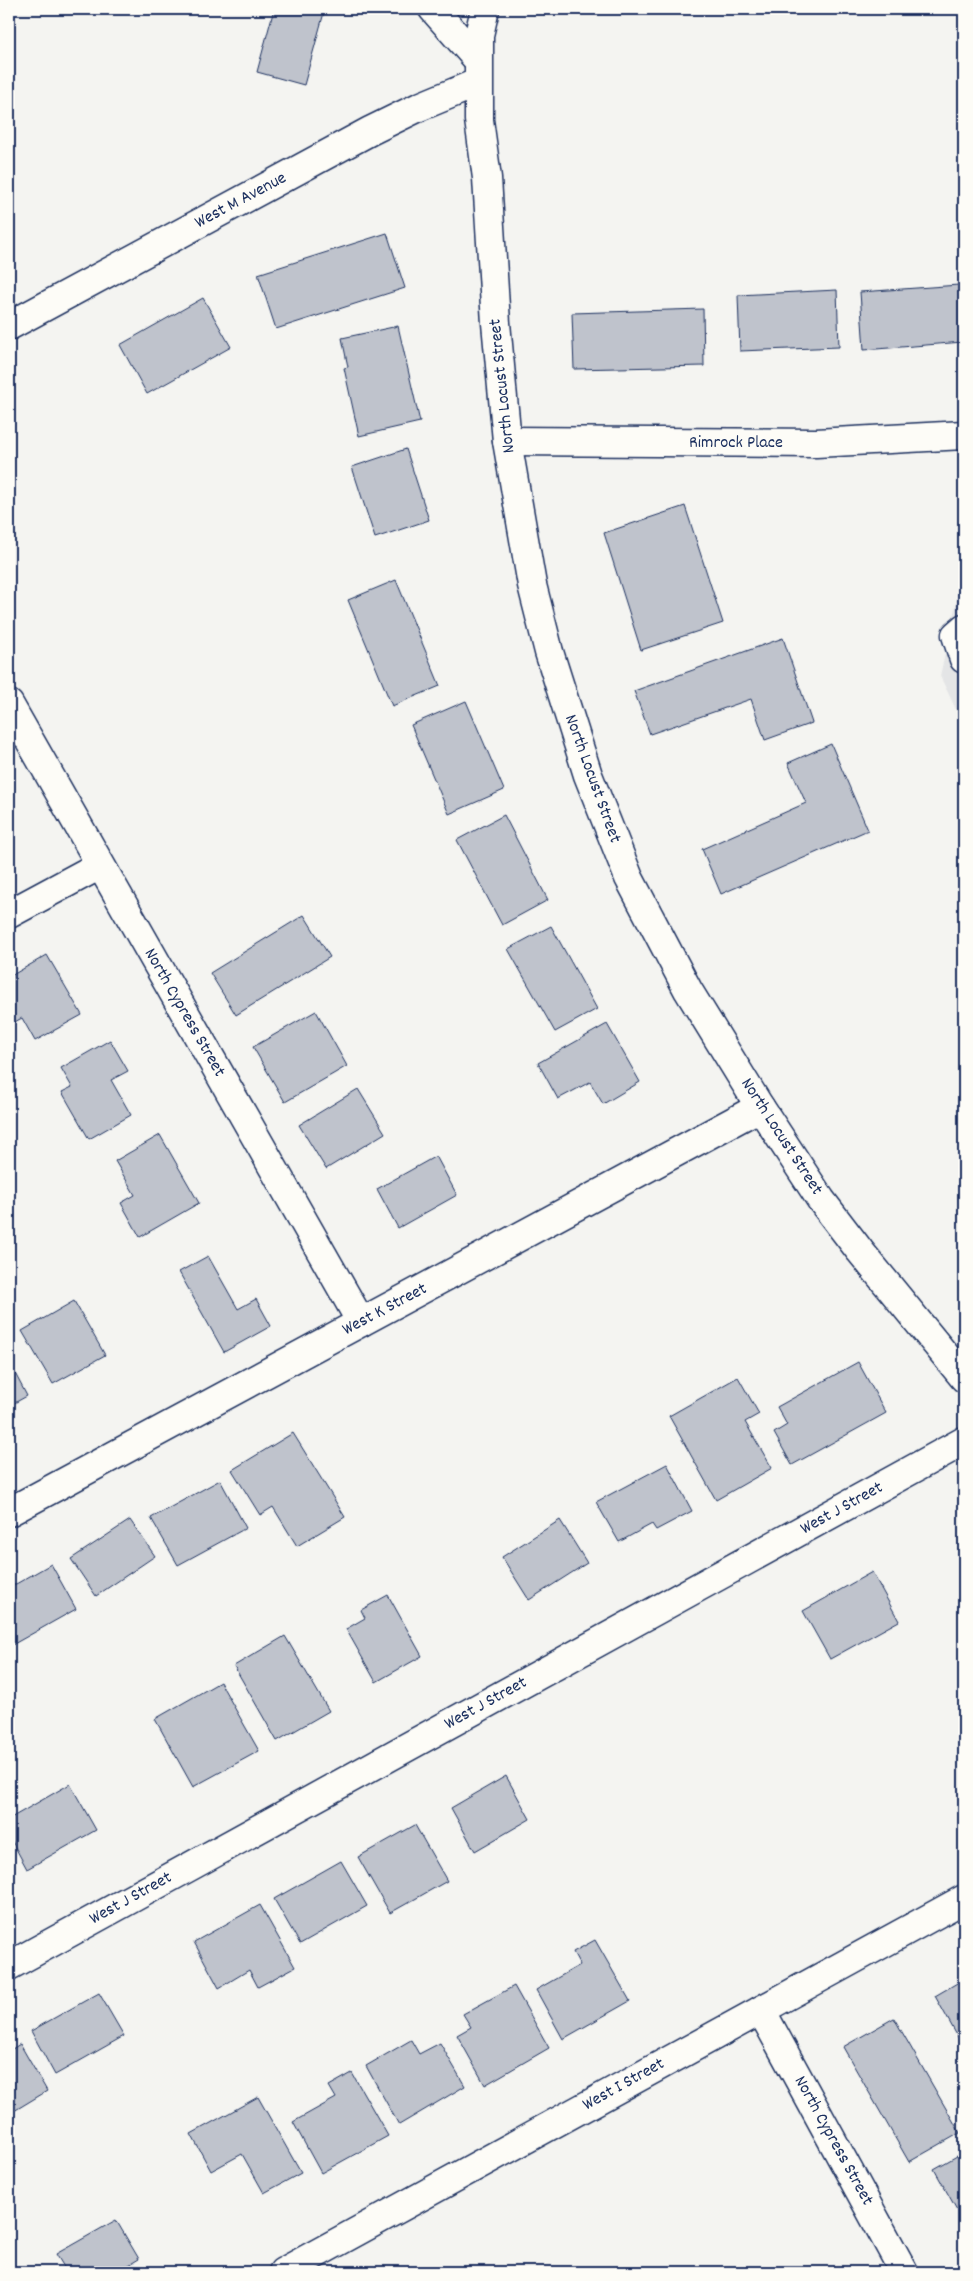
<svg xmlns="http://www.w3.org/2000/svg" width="973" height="2281" viewBox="0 0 973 2281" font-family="Dekko,sans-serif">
<rect width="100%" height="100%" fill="#f4f4f1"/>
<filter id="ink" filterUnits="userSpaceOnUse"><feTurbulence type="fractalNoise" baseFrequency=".02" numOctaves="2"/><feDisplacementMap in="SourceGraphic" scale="10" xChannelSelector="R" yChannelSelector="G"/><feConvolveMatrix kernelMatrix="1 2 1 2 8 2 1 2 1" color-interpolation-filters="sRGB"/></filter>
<g filter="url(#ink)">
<path fill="#e4e5e6" d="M964 567V726L940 676Z"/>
<g fill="#bfc3cc" stroke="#1b2f5e">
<path d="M274 9H325L304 85 257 72Z"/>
<path d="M387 233 405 288 276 329 258 274Z"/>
<path d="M959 285 963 342 864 350 860 292Z"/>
<path d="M837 290 839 347 740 351 738 295Z"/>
<path d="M203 298 231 347 147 394 120 345Z"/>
<path d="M703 309 704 366 574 369 572 313Z"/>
<path d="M398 326 420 422 359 436 344 368 348 367 342 338Z"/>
<path d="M406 449 429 520 375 538 352 467Z"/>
<path d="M685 506 723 623 641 650 604 533Z"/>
<path d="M396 580 440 686 392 706 348 600Z"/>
<path d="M783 638 812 723 765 740 751 699 650 734 634 691Z"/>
<path d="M466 701 504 790 449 814 411 725Z"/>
<path d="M831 744 868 830 721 894 702 849 806 803 788 763Z"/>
<path d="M504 815 548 900 502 925 457 840Z"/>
<path d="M304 915 330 957 236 1015 210 973Z"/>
<path d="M551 926 597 1009 555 1032 508 949Z"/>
<path d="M47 955 82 1015 35 1041 22 1018 9 1025V977Z"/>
<path d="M316 1011 347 1066 285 1102 253 1047Z"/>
<path d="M607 1024 640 1082 603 1104 590 1082 558 1099 538 1063Z"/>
<path d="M110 1040 128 1071 111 1080 131 1115 89 1139 62 1092 72 1087 61 1068Z"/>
<path d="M358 1089 385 1133 326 1169 299 1125Z"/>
<path d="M160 1135 199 1203 140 1237 121 1203 135 1195 115 1161Z"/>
<path d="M436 1156 457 1195 398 1228 377 1189Z"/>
<path d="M208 1256 238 1309 256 1299 271 1326 224 1352 179 1272Z"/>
<path d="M74 1301 105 1355 53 1384 22 1331Z"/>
<path d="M9 1362 27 1396 9 1406Z"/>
<path d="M858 1362 886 1413 792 1465 774 1433 787 1425 777 1407Z"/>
<path d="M738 1377 759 1414 745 1422 772 1468 716 1500 669 1416Z"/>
<path d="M293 1433 345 1517 297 1546 273 1507 260 1515 232 1470Z"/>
<path d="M667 1464 692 1511 656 1530 652 1524 619 1542 596 1502Z"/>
<path d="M220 1480 246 1528 178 1565 151 1518Z"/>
<path d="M130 1520 155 1556 96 1596 71 1559Z"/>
<path d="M560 1520 587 1563 529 1600 502 1557Z"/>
<path d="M51 1564 76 1609 12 1645 9 1640V1588Z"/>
<path d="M872 1572 899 1621 830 1659 803 1611Z"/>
<path d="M388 1595 422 1656 376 1682 346 1629 365 1618 361 1610Z"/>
<path d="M285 1636 329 1711 277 1741 234 1666Z"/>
<path d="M220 1682 259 1751 193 1787 155 1719Z"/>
<path d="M506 1776 530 1819 475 1851 451 1808Z"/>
<path d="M70 1784 96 1830 27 1869 9 1836V1819Z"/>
<path d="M415 1825 447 1881 390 1913 358 1857Z"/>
<path d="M341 1861 367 1906 300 1944 274 1899Z"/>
<path d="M260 1905 295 1967 258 1987 249 1970 219 1988 194 1942Z"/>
<path d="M595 1940 630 2001 563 2039 536 1990 580 1965 573 1952Z"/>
<path d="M964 1979V2048L935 1996Z"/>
<path d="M514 1986 549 2048 485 2085 457 2035 471 2027 463 2014Z"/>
<path d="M99 1993 124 2036 55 2075 31 2031Z"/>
<path d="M894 2018 960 2133 909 2162 843 2047Z"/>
<path d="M411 2040 419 2054 440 2043 465 2086 399 2125 366 2066Z"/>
<path d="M20 2044 47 2091 9 2114V2051Z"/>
<path d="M352 2073 388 2136 321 2173 293 2122 336 2098 329 2086Z"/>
<path d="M258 2097 301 2173 264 2193 242 2154 211 2171 191 2134Z"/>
<path d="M964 2152V2206L957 2210 934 2169Z"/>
<path d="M116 2220 139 2259 117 2272H67L56 2254Z"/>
</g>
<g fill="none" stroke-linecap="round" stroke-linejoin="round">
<defs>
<g id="minor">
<path d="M433 9 477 59"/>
<path d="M485 9 479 35V120L487 178 496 323 507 441 532 585 549 652 588 775 629 878 688 990 760 1107 821 1200 860 1251 964 1378"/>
<path d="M9 326 370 131 419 107 477 83"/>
<path d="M507 441 816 443 964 435"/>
<path d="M964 628 956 635 964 659"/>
<path d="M9 704 361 1322"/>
<path d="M9 914 100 865"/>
<path d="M9 1512 760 1107"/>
<path d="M9 1966 964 1441"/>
<path d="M761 2010 904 2272"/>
<path d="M283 2272 964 1899"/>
</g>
</defs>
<use href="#minor" stroke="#1b2f5e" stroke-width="31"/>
<use href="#minor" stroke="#fdfcf7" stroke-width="28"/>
</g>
</g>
<g text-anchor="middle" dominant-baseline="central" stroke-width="5" stroke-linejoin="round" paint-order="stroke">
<g font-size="18" fill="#1b2f5e" stroke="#fdfcf7">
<text transform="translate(241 201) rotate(-28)">West M Avenue</text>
<text transform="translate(503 386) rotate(-96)">North Locust Street</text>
<text x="736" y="443">Rimrock Place</text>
<text transform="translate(592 779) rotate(70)">North Locust Street</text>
<text transform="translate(184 1013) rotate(60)">North Cypress Street</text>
<text transform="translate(781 1137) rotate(57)">North Locust Street</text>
<text transform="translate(385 1310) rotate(-28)">West K Street</text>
<text transform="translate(842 1509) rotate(-29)">West J Street</text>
<text transform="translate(486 1704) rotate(-29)">West J Street</text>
<text transform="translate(131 1899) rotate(-29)">West J Street</text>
<text transform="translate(624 2085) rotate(-29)">West I Street</text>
<text transform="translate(833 2141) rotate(61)">North Cypress Street</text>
</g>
</g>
<rect width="973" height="2281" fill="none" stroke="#fdfcf7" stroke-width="30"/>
<rect x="15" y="15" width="943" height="2251" fill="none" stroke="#1b2f5e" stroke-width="2" filter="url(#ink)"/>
</svg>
